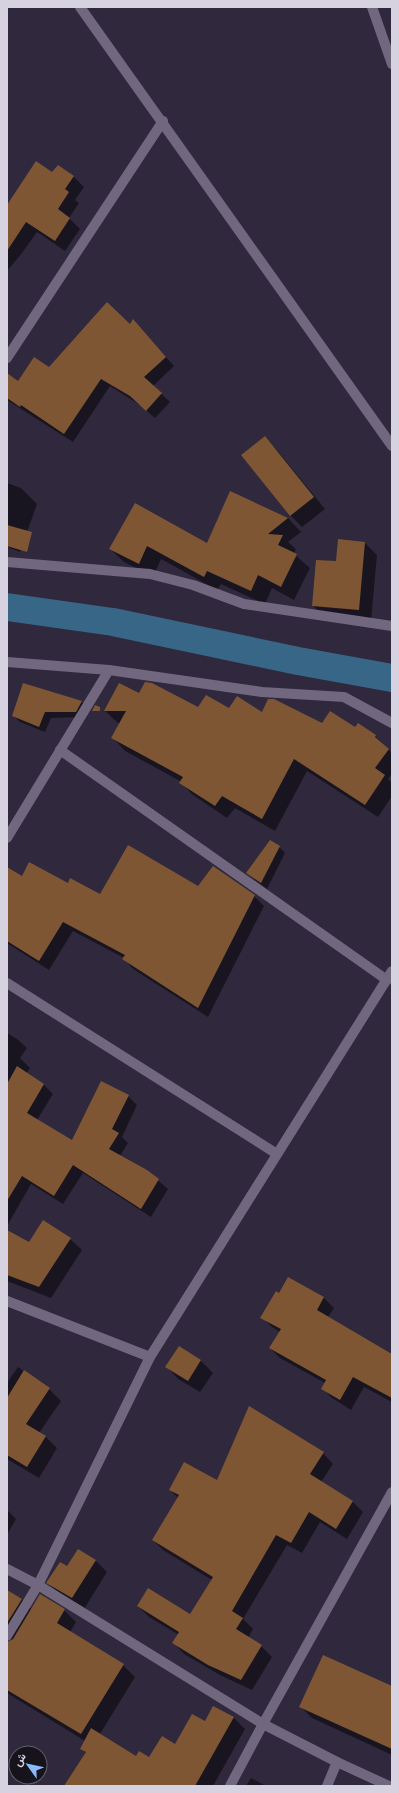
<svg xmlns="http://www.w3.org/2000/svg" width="399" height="1793" viewBox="0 0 399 1793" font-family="Helvetica,Vazirmatn,sans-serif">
<rect width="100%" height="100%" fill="#30283c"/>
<g fill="#0007">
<path d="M58 166 74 177 84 187 75 200 79 203 69 218 80 229 65 251 37 232 22 253 7 271V206L53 174Z"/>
<path d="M130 326 141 329 174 366 153 386 170 402 155 418 140 405 110 386 73 442 7 400V379L18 382 49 368Z"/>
<path d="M264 437 276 449 325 509 302 527 291 516 242 455Z"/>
<path d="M7 483 21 488 37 504 20 552 7 547Z"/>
<path d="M231 493 288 518 301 532 288 542 296 549 294 554 310 568 294 600 272 588 265 604 221 584 217 590 161 559 153 577 124 562 110 549 136 504 208 544Z"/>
<path d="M338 540 365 543 377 555 371 621 325 617 313 606 337 562Z"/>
<path d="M24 684 82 702 88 708 82 717 51 718 45 732 20 722 14 716Z"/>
<path d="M139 694 198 709 262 713 323 725 355 729 375 736 392 753V774L388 779 392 783V796L378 817 307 771 275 831 235 808 227 818 193 795 181 783 182 782 125 751 113 738 120 723H118L105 711Z"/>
<path d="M279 847 285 853 267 889 247 873Z"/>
<path d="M22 878 68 884 100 896 199 888 254 896 264 906 208 1017 133 969 124 958 73 931 49 970 7 943V881Z"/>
<path d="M7 1033 17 1039 27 1048 20 1058 30 1068 26 1074 44 1085 53 1094 37 1120 73 1142 128 1096 137 1105 122 1137 128 1143 120 1156 147 1171 168 1189 151 1217 83 1173 63 1204 31 1184 7 1226Z"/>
<path d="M7 1231 29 1244 70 1239 82 1250 51 1298 7 1281Z"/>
<path d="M280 1294 324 1298 334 1308 328 1317 392 1354V1402L364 1387 351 1410 332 1398 322 1388 325 1383 280 1358 270 1348 280 1332 272 1327 262 1317Z"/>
<path d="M179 1347 201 1361 213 1373 200 1392 178 1379 167 1367Z"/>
<path d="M18 1367 49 1389 61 1401 39 1433 46 1437 57 1448 39 1478 7 1459V1383Z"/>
<path d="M323 1453 333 1464 321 1482 353 1502 363 1512 347 1539 320 1522 302 1553 287 1545 243 1619 253 1629 248 1638 261 1646 272 1657 252 1690 220 1675 184 1654 174 1643 179 1635 149 1617 138 1606 190 1615 212 1580 163 1550 153 1540 178 1498 170 1490 218 1481Z"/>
<path d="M7 1510 16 1519 7 1535Z"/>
<path d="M95 1560 107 1572 84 1609 59 1594 48 1582 68 1568Z"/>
<path d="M7 1591 22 1599 32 1610 40 1595 64 1610 76 1622 70 1632 123 1665 135 1677 100 1734 137 1757 149 1758 176 1745 205 1722 213 1707 234 1718 245 1729 213 1786H72L87 1754 81 1748 85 1741 7 1693Z"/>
<path d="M392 1687V1755L312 1718 301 1707Z"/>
<path d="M251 1778 266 1786H246Z"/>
</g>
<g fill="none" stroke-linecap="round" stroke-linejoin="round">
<path stroke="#386687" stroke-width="28" d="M7 607 113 622 298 661 392 678"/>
</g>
<g fill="#7f5634">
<path d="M36 161 52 172 58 165 74 176 65 189 69 192 58 209 70 218 55 241 26 222 7 251V205Z"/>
<path d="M107 302 130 324 133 319 166 357 144 377 162 393 146 411 130 396 101 379 64 434 21 405 20 407 7 398V373L18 381 34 357 49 367Z"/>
<path d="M265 436 314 497 290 516 241 455Z"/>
<path d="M230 491 288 518 268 534 283 535 278 545 297 554 281 587 258 575 251 591 207 571 204 577 147 546 139 564 109 549 135 503 207 543Z"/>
<path d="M7 525 32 532 27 552 7 546Z"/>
<path d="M338 539 365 542 359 610 312 606 316 560 336 561Z"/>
<path d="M145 682 152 683 198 707 206 695 229 708 237 696 262 712 268 699H274L322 723 330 711 355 727 358 723 376 735 375 737 389 749 375 768 385 775 365 805 294 759 262 819 222 796 215 806 179 783 183 777 111 738 126 711H104L119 683 139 693Z"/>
<path d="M23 683 82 701 76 712H45L39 727 12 716Z"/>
<path d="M95 705 100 707V711H92Z"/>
<path d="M270 840 280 846 261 883 246 873Z"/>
<path d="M128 845 198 886 213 866 255 895 198 1008 122 959 125 955 63 922 39 961 7 941V867L22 876 29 862 68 883 70 878 100 894Z"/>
<path d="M17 1066 44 1084 27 1113 72 1140 101 1081 129 1095 112 1129 119 1133 109 1149 147 1170 159 1179 141 1209 73 1165 54 1196 22 1176 7 1201V1084Z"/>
<path d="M43 1220 71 1238 39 1287 7 1275V1230L29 1242Z"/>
<path d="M288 1277 324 1297 317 1310 392 1354V1398L353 1377 340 1400 321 1389 326 1380 269 1348 281 1329 260 1318 276 1291 279 1293Z"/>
<path d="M179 1346 201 1360 188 1381 165 1367Z"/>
<path d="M24 1370 50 1388 26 1424 46 1436 27 1467 7 1455V1398Z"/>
<path d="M249 1406 324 1452 310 1474 353 1501 336 1529 309 1512 291 1543 276 1535 232 1611 243 1618 236 1629 262 1645 241 1680 208 1665 172 1643 179 1632 137 1606 148 1588 190 1614 213 1577 152 1540 179 1495 169 1490 184 1462 217 1480Z"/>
<path d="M78 1549 96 1560 72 1598 46 1583 60 1562 67 1566Z"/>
<path d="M7 1590 22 1599 7 1623Z"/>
<path d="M40 1594 65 1609 57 1623 124 1664 81 1734 7 1690V1642L13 1639Z"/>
<path d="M323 1655 392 1686V1749L299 1707Z"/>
<path d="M213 1706 234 1717 195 1786H64L86 1752 80 1749 91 1728 136 1756 139 1751 149 1757 162 1736 175 1744 192 1714 205 1721Z"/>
</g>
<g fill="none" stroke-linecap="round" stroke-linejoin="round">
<g stroke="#716880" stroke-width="10">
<path d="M80 7 392 446"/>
<path d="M372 7 392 64"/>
<path d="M7 358 163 121"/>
<path d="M7 562 150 574 193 585 244 604 392 626"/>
<path d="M7 662 109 670 262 692 344 697 392 723"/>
<path d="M60 750 387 980"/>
<path d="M7 838 109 670"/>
<path d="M7 983 277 1154"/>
<path d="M7 1301 150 1357"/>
<path d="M7 1569 38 1585 263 1724 337 1762 389 1786"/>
<path d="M7 1636 38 1585 150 1357 392 971"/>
<path d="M230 1786 263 1724 392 1492"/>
<path d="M327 1786 337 1762"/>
</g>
</g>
<rect width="399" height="1793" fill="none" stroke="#d7d2e0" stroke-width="16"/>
<g transform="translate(28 1765) rotate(303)"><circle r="19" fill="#16131c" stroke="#635f6a"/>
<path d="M0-3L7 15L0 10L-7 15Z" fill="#87bbfb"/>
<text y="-6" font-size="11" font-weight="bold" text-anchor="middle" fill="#d7d2e0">ش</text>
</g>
</svg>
